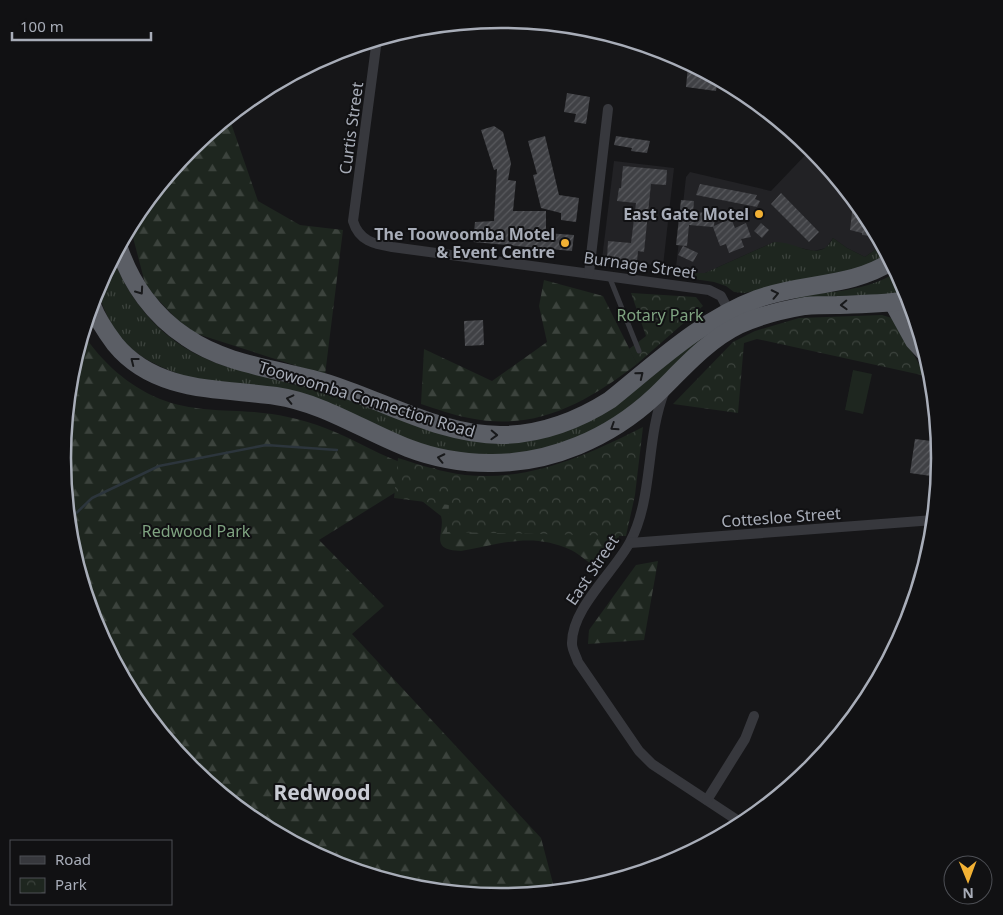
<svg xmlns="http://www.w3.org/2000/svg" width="1003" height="915" viewBox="0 0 1003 915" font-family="'Noto Sans',sans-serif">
<defs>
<pattern id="grass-tufts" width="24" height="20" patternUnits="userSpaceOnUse" patternTransform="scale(1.25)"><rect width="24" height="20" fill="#1e261f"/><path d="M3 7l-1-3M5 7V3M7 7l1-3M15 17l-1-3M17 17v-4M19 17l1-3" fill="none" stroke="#3c433d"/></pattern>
<pattern id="forest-firs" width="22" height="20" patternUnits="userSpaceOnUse" patternTransform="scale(1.25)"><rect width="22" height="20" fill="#1e261f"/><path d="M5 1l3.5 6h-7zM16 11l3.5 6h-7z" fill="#3c433d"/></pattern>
<pattern id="park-crowns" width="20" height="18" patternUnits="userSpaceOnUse" patternTransform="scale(1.25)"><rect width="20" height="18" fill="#1e261f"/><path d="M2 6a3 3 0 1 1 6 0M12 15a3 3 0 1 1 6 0" fill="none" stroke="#3c433d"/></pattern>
<pattern id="building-hatch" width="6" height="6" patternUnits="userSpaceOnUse" patternTransform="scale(1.25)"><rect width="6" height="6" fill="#404145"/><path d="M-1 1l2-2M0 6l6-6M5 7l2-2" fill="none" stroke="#595a5e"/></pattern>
</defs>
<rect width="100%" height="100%" fill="#161618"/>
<g fill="#222225">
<path d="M812 148 866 214 883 244 865 257 847 248 833 238 826 248 814 251 774 242 705 273H691L676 267 686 177 690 172 771 191Z"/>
<path d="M614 161 674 168 663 266 602 259Z"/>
</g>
<g fill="url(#grass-tufts)">
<path d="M833 238 847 248 865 257 883 244 889 256 848 274 744 293 734 292 726 286 714 282 694 279 691 273H705L774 242C795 240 820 265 833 238Z"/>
<path d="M113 259C136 314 174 352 232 368L531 440 721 323 675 369 615 418 574 440 540 451 484 456 446 451 193 379C138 360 115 346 97 289Z"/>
<path d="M897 272 908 294 796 300 795 296C830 292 867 291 897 272Z"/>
</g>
<g fill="url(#forest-firs)">
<path d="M231 123 258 201 300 225 343 230 325 375 188 331 146 287 130 226 137 214 191 147 218 125Z"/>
<path d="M544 280 603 296 637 364C586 403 535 432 469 418 452 415 437 409 421 404L424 349 492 381 547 342 539 306Z"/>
<path d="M83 334C103 363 127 385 160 399 190 411 223 410 254 412 278 414 302 419 325 428 355 439 381 457 412 466 416 468 422 470 426 470 429 470 431 469 434 468L448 476 522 478 634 437 642 432C637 463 635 497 623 526 618 542 608 556 599 570 590 564 581 555 571 550 531 532 502 544 461 551 427 550 446 532 441 516L404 487 319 540 384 606 352 634 541 838 555 891 501 896 416 888 333 863 258 822 191 768 137 701 96 625 71 543 63 457 71 372Z"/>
<path d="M658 561 644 640 588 644 589 630 636 565Z"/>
</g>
<g fill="url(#park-crowns)">
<path d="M631 293 696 297 703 306 637 364 629 349 646 336Z"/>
<path d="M882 315 892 318 926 376 757 339 744 343 738 413 673 404 733 342 755 331 799 318Z"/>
<path d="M643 427 635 495 626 536 447 532 449 505 394 498 398 458C420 465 442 472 465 475 528 482 588 455 643 427Z"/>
</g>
<path fill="#1e261f" d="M853 370 872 374 863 414 845 410Z"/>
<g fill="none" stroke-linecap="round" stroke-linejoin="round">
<path stroke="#2c353c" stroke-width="2.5" d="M69 520 92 498 159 466 266 445 337 450"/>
</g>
<g fill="url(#building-hatch)">
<path d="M688 66 700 68 723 81 717 85 716 91 686 87Z"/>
<path d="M567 93 590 97 586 124 574 122 576 114 564 112Z"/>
<path d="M494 126 503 132 511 163 508 180 516 181 513 211H546V233L574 235 572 251 473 242 475 222 494 221 497 169 494 170 481 130Z"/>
<path d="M545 136 559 195 579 198 576 222 561 220V213L541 208 533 175 537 174 528 141Z"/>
<path d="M616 136 650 141 647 153 631 151 632 148 614 145Z"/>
<path d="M623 166 667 170 666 185 651 184 644 252 638 251 637 262 607 259 608 241 631 243 636 203 617 201 619 188H621Z"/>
<path d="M700 184 757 195 755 199 760 201 757 207 696 195Z"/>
<path d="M781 193 819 232 809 242 771 204Z"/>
<path d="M681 200 694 201 693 213 708 212 707 215 715 216 714 226 731 218 735 228 746 223 751 237 741 239 744 247 729 253 726 244 720 246 713 227 689 225 687 246 676 245Z"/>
<path d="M853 204H859L866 214 877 235 873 234V236L862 235V233L850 230Z"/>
<path d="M761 223 769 230 762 238 754 231Z"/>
<path d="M683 246 698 253 693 262 678 255Z"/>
<path d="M483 320 484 345 465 346 464 321Z"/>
<path d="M915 439 939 442 940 458 938 477 910 473Z"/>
</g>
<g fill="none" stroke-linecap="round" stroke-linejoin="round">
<path stroke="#37383d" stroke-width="5" d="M609 276 639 351"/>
<g stroke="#37383d" stroke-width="10">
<path d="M377 39 353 221C359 241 374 244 392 247L709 290 721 296 731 315"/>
<path d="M589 273 608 109"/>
<path d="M665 390C645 439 654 497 630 542 614 572 571 609 572 644 572 649 576 656 578 662L639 751 652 764 743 824"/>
<path d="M630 543 934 520"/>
<path d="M707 800 745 739 754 716"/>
</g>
<g stroke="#5b5e65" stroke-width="18">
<path d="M119 248C131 284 154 316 186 337 229 367 284 369 333 385 388 403 444 436 503 435 542 434 577 421 610 400 656 363 701 320 757 299 801 282 851 288 892 261"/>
<path d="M893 303 914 341 927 355"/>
<path d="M92 305C97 319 106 332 115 344 155 393 219 388 276 396 323 403 364 431 408 448 434 458 461 463 489 463 550 464 610 438 655 396 681 371 706 341 739 325 760 315 782 310 805 306 815 305 826 305 837 305 861 304 886 304 910 300"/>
</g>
</g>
<defs><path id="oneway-chevron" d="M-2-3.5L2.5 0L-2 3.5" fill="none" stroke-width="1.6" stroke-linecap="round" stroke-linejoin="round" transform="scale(1.25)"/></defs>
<g stroke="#18191b">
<use href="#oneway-chevron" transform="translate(140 291) rotate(55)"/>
<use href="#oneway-chevron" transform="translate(775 294) rotate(-12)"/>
<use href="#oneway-chevron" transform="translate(844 305) rotate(178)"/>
<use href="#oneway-chevron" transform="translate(134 361) rotate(-142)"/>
<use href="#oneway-chevron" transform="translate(640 375) rotate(-39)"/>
<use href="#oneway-chevron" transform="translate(290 399) rotate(-167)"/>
<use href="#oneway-chevron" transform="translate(614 427) rotate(147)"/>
<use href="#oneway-chevron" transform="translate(494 435) rotate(2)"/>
<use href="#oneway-chevron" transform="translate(441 458) rotate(-168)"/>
</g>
<g fill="#f2b134" stroke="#111113" stroke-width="2">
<circle cx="759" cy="214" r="5"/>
<circle cx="565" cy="243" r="5"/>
</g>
<g text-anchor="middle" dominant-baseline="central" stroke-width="4" stroke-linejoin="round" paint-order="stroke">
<g font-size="16" fill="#a8adb8" stroke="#111113">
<text transform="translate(351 128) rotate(-82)">Curtis Street</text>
<text transform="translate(640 265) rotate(8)">Burnage Street</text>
<text transform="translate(367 399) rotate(17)">Toowoomba Connection Road</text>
<text transform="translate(781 517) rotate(-4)">Cottesloe Street</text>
<text transform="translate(592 570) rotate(-56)">East Street</text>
</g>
<g font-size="16" font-weight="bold" fill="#a8adb8" stroke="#111113" text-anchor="end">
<text x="749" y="214">East Gate Motel</text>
<text x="555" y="234">The Toowoomba Motel<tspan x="555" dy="18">&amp; Event Centre</tspan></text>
</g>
<g font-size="16" fill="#7fa381" stroke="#111113">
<text x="660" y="315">Rotary Park</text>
<text x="196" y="531">Redwood Park</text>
</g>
<g font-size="21" font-weight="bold" fill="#c9ccd4" stroke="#111113">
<text x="322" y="792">Redwood</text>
</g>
</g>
<path d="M0 0H1003V915H0ZM71 458a430 430 0 1 1 860 0a430 430 0 1 1-860 0Z" fill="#111113" fill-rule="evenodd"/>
<path fill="none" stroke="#a8adb8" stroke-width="2.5" d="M71 458a430 430 0 1 1 860 0a430 430 0 1 1-860 0Z"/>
<rect x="10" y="840" width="162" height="65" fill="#111113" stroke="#4d4f55"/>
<rect x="20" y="856" width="25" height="8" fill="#37383d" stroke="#4d4f55"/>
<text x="55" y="865" font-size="15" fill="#a8adb8">Road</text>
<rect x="20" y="878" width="25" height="15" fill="url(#park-crowns)" stroke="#4d4f55"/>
<text x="55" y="890" font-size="15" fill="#a8adb8">Park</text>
<g transform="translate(968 880) rotate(179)"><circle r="24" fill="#111113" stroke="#4d4f55"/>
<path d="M0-4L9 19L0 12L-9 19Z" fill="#f2b134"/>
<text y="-8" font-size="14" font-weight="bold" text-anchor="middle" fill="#a8adb8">N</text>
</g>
<path d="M12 32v8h139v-8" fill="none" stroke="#a8adb8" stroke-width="2.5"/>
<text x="20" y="32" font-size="15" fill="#a8adb8" stroke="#111113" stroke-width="4" paint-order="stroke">100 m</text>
</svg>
